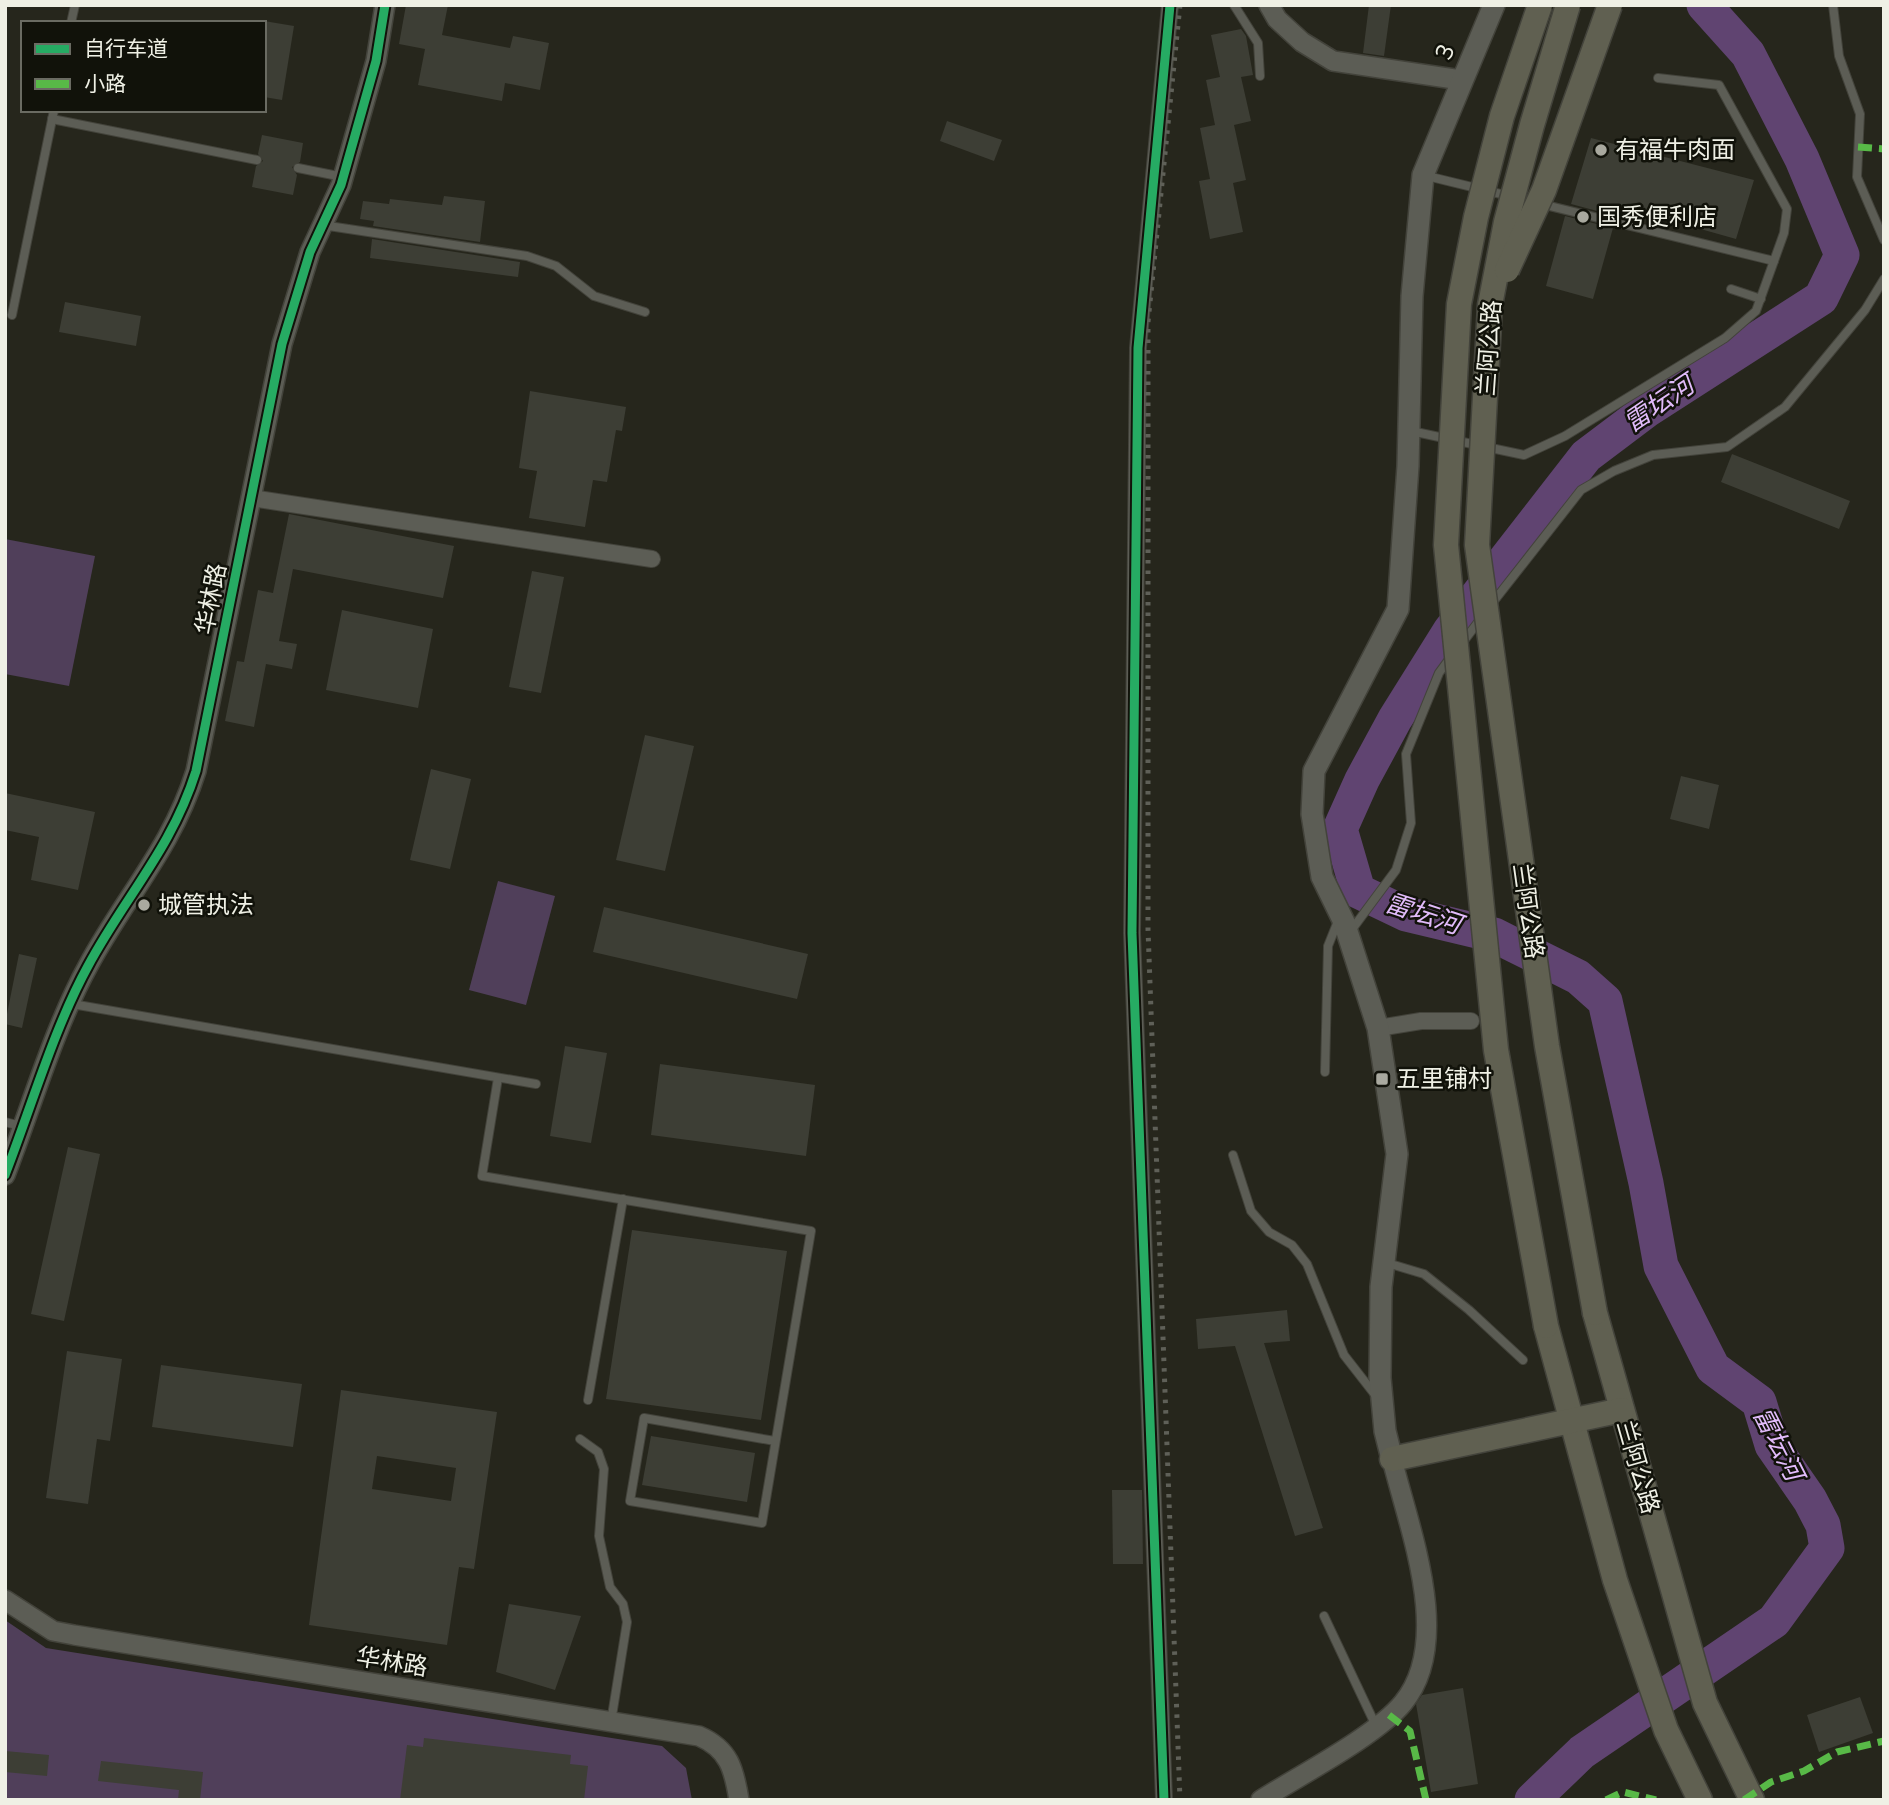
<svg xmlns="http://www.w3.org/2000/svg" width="1889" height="1805" viewBox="0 0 1889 1805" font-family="'Nunito Sans','Noto Sans SC',sans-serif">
<rect width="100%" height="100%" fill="#26261c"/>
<g fill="#503f5a">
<path d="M5 539 95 556 69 686 5 674Z"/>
<path d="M498 881 555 896 526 1005 469 990Z"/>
<path d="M5 1620 46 1648 662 1746 686 1768 692 1800H5Z"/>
</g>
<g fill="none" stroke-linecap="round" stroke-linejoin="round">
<path stroke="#604471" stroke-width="35" d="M1532 1800 1582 1752 1774 1621 1827 1548 1823 1525 1810 1500 1772 1445 1759 1402 1713 1368 1661 1266 1646 1183 1605 1001 1578 977 1494 935 1406 914 1358 891 1340 829 1362 780 1395 719 1450 631 1586 456 1647 410 1821 298 1842 255 1802 159 1748 54 1704 5"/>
</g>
<g fill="#3d3e35" fill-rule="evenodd">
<path d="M406 5H448L442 35 510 48 513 36 549 43 540 90 505 83 502 101 418 85 425 49 399 44Z"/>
<path d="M1369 5H1391L1384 56 1363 53Z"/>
<path d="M264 21 294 26 282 100 264 97Z"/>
<path d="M1241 29 1246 36 1253 75 1241 77 1251 121 1234 125 1246 180 1233 183 1243 232 1210 239 1199 181 1210 179 1200 128 1215 125 1206 80 1220 77 1211 35Z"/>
<path d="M947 121 1002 140 994 161 940 141Z"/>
<path d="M262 135 303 143 300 162 292 167 297 175 293 195 252 187 256 166 263 161 258 154Z"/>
<path d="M1591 138 1754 180 1736 239 1619 206 1616 216 1571 204Z"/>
<path d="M444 196 485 201 480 242 373 226 374 221 360 219 363 201 389 204 390 199 442 205Z"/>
<path d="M1565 216 1613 228 1593 299 1546 286Z"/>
<path d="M372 239 520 262 518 277 370 258Z"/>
<path d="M65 302 141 316 136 346 59 332Z"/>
<path d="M530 391 626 407 622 431 616 430 607 482 593 480 585 527 529 518 537 471 519 468Z"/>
<path d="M1732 454 1850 501 1839 529 1721 482Z"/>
<path d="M289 514 454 546 443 598 293 569 279 641 297 644 292 669 266 664 254 727 225 721 237 661 244 662 258 590 273 593Z"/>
<path d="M532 571 564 577 541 693 509 687Z"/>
<path d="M342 610 433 629 418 708 326 690Z"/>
<path d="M645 735 694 746 665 871 616 860Z"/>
<path d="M431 769 471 779 450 869 410 860Z"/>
<path d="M1681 776 1719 785 1709 829 1670 819Z"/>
<path d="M5 793 95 812 78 890 31 880 39 837 5 830Z"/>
<path d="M604 907 808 954 797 999 593 952Z"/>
<path d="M19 954 37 958 22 1028 5 1024Z"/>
<path d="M565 1046 607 1053 591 1143 550 1136Z"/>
<path d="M660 1064 815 1085 806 1156 651 1135Z"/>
<path d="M68 1147 100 1154 64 1321 31 1314Z"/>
<path d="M632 1230 787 1251 761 1420 606 1399Z"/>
<path d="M1287 1310 1290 1341 1264 1343 1323 1528 1295 1536 1235 1346 1198 1349 1196 1319Z"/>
<path d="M67 1351 122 1359 110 1441 97 1439 88 1504 46 1498Z"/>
<path d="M161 1365 302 1384 293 1447 152 1427Z"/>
<path d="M341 1390 497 1412 474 1569 459 1567 447 1645 309 1625ZM377 1456 456 1468 451 1501 372 1489Z"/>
<path d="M651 1436 755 1453 747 1502 642 1485Z"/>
<path d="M1112 1490H1142L1143 1564H1113Z"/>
<path d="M509 1604 581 1616 555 1690 496 1672Z"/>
<path d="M1463 1688 1478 1784 1431 1792 1416 1704 1422 1695Z"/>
<path d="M1860 1697 1873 1733 1819 1752 1807 1715Z"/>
<path d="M424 1738 571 1755 570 1764 588 1766 584 1800H400L407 1745 423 1747Z"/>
<path d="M5 1751 49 1755 47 1776 5 1772Z"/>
<path d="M101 1761 203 1772 200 1800H178L179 1790 98 1781Z"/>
</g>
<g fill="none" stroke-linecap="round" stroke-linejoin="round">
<defs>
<g id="service">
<path d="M1234 5 1258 43 1260 76"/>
<path d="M1833 5 1839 56 1860 114 1857 177 1884 240"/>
<path d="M71 23 75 5"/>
<path d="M52 119 257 160"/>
<path d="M298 168 343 177"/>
<path d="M1423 175 1774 261"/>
<path d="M322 225 527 256 556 266 594 296 645 312"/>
<path d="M1731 289 1761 299"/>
<path d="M12 315 54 110"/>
<path d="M1411 431 1524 455 1565 436 1725 338 1756 311 1784 233 1787 209 1719 85 1658 78"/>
<path d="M1490 606 1581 490 1614 471 1653 455 1727 447 1785 407 1865 310 1884 279"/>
<path d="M1463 642 1482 617"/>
<path d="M1350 932 1396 870 1411 823 1406 754 1439 673 1450 658"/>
<path d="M72 1004 536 1084"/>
<path d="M1325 1072 1328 946 1338 921"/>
<path d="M498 1078 482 1176 811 1231 762 1523 630 1501 644 1418 775 1441"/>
<path d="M5 1122 21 1126"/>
<path d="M1233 1155 1251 1211 1269 1232 1292 1245 1307 1264 1344 1355 1376 1396"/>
<path d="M1384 1262 1424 1274 1469 1310 1523 1360"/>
<path d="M588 1400 623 1199"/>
<path d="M580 1439 598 1452 604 1469 599 1536 610 1587 623 1604 627 1622 611 1722"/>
<path d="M1324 1616 1376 1726"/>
</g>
<g id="minor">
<path d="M251 498 652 559"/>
<path d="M1378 1028 1421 1021H1471"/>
<path d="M1164 1800 1132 933 1138 348 1170 5"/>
</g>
<g id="tertiary">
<path d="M1269 5 1277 19 1302 42 1333 61 1461 80"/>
<path d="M5 1175C31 1108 54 1028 88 966 125 897 172 848 196 771L282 344 310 252 341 185 376 61 385 5"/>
<path d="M5 1600 53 1631 74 1635 699 1736C729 1749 734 1769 739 1800"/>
<path d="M1261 1800C1300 1775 1376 1736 1403 1703 1454 1641 1409 1529 1392 1459"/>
</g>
<path id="secondary" d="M1392 1459 1385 1431 1380 1378 1381 1287 1397 1154 1378 1028 1344 922 1322 877 1312 814 1314 771 1398 609 1408 466 1412 296 1423 175 1494 5"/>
<g id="trunk">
<path d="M1595 1313 1705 1703 1752 1800"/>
<path d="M1546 1326 1615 1580 1666 1730 1700 1800"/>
<path d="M1392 1459 1622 1410"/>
</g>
</defs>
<use href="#service" stroke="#43433b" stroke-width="10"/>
<use href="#minor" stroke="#43433b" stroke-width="18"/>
<use href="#tertiary" stroke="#43433b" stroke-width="22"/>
<use href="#secondary" stroke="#43433b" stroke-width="24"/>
<use href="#trunk" stroke="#43433b" stroke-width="27"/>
<use href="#service" stroke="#5c5d55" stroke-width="8"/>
<use href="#minor" stroke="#5c5d55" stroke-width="16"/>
<use href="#tertiary" stroke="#5c5d55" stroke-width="19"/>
<use href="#secondary" stroke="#5c5d55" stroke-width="21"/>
<use href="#trunk" stroke="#606051" stroke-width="24"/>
<path stroke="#5f6058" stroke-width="5" stroke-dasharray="3.5 7" stroke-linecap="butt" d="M1180 5 1148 322V929L1180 1800"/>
<defs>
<g id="trunk-bridge">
<path d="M1540 5 1502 116 1476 217 1459 304 1446 545 1496 1050 1546 1326"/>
<path d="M1568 5 1532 125 1506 222 1490 305 1477 545 1547 1046 1595 1313"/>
<path d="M1507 270 1544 190 1610 5"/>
</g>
</defs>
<use href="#trunk-bridge" stroke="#43433b" stroke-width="27" stroke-linecap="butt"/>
<use href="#trunk-bridge" stroke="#606051" stroke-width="24"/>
<g stroke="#58b947" stroke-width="7" stroke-dasharray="14 7" stroke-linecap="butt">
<path d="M1858 147 1884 149"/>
<path d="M1389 1715 1410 1731 1426 1800"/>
<path d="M1606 1800 1623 1792 1656 1800"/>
<path d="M1744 1800 1771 1782 1804 1771 1837 1752 1884 1741"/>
</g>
<defs>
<g id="cycleway">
<path d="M5 1175C31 1108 54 1028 88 966 125 897 172 848 196 771L282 344 310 252 341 185 376 61 385 5"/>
<path d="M1164 1800 1132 933 1138 348 1170 5"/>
</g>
</defs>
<use href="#cycleway" stroke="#11120a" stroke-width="13"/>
<use href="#cycleway" stroke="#26ab63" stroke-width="9"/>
</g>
<g fill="#a9a99f" stroke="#11120a" stroke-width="2.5">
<circle cx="1601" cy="150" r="7"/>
<circle cx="1583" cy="217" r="7"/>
<circle cx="144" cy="905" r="7"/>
<rect x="1375" y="1072" width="14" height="14" rx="3.5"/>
</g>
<g text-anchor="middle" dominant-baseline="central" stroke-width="5" stroke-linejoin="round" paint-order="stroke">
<g font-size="24" fill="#eff0e5" stroke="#11120a">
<text transform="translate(1445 52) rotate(-67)">3</text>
<text transform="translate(1489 348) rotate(-86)">兰阿公路</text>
<text transform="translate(211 599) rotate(-79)">华林路</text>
<text transform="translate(1528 911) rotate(82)">兰阿公路</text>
<text transform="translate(1638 1467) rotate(74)">兰阿公路</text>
<text transform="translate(392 1662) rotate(9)">华林路</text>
</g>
<g font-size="24" fill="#eff0e5" stroke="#11120a" text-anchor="start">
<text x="1615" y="150">有福牛肉面</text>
<text x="1597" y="217">国秀便利店</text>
<text x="158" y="905">城管执法</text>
<text x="1396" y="1079">五里铺村</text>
</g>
<g font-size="26" font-style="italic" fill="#e1bbfa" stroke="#11120a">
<text transform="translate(1659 404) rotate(-34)">雷坛河</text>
<text transform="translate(1423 914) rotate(18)">雷坛河</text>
<text transform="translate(1778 1444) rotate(63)">雷坛河</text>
</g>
</g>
<rect width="1889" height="1805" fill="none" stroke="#eff0e5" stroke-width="14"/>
<rect x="21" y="21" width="245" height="91" fill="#11120a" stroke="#6a6b62" stroke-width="2"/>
<rect x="35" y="44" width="35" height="10" fill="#26ab63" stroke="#6a6b62" stroke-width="2"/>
<text x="84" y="56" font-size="21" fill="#eff0e5">自行车道</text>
<rect x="35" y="79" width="35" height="10" fill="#58b947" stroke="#6a6b62" stroke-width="2"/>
<text x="84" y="91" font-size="21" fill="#eff0e5">小路</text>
</svg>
